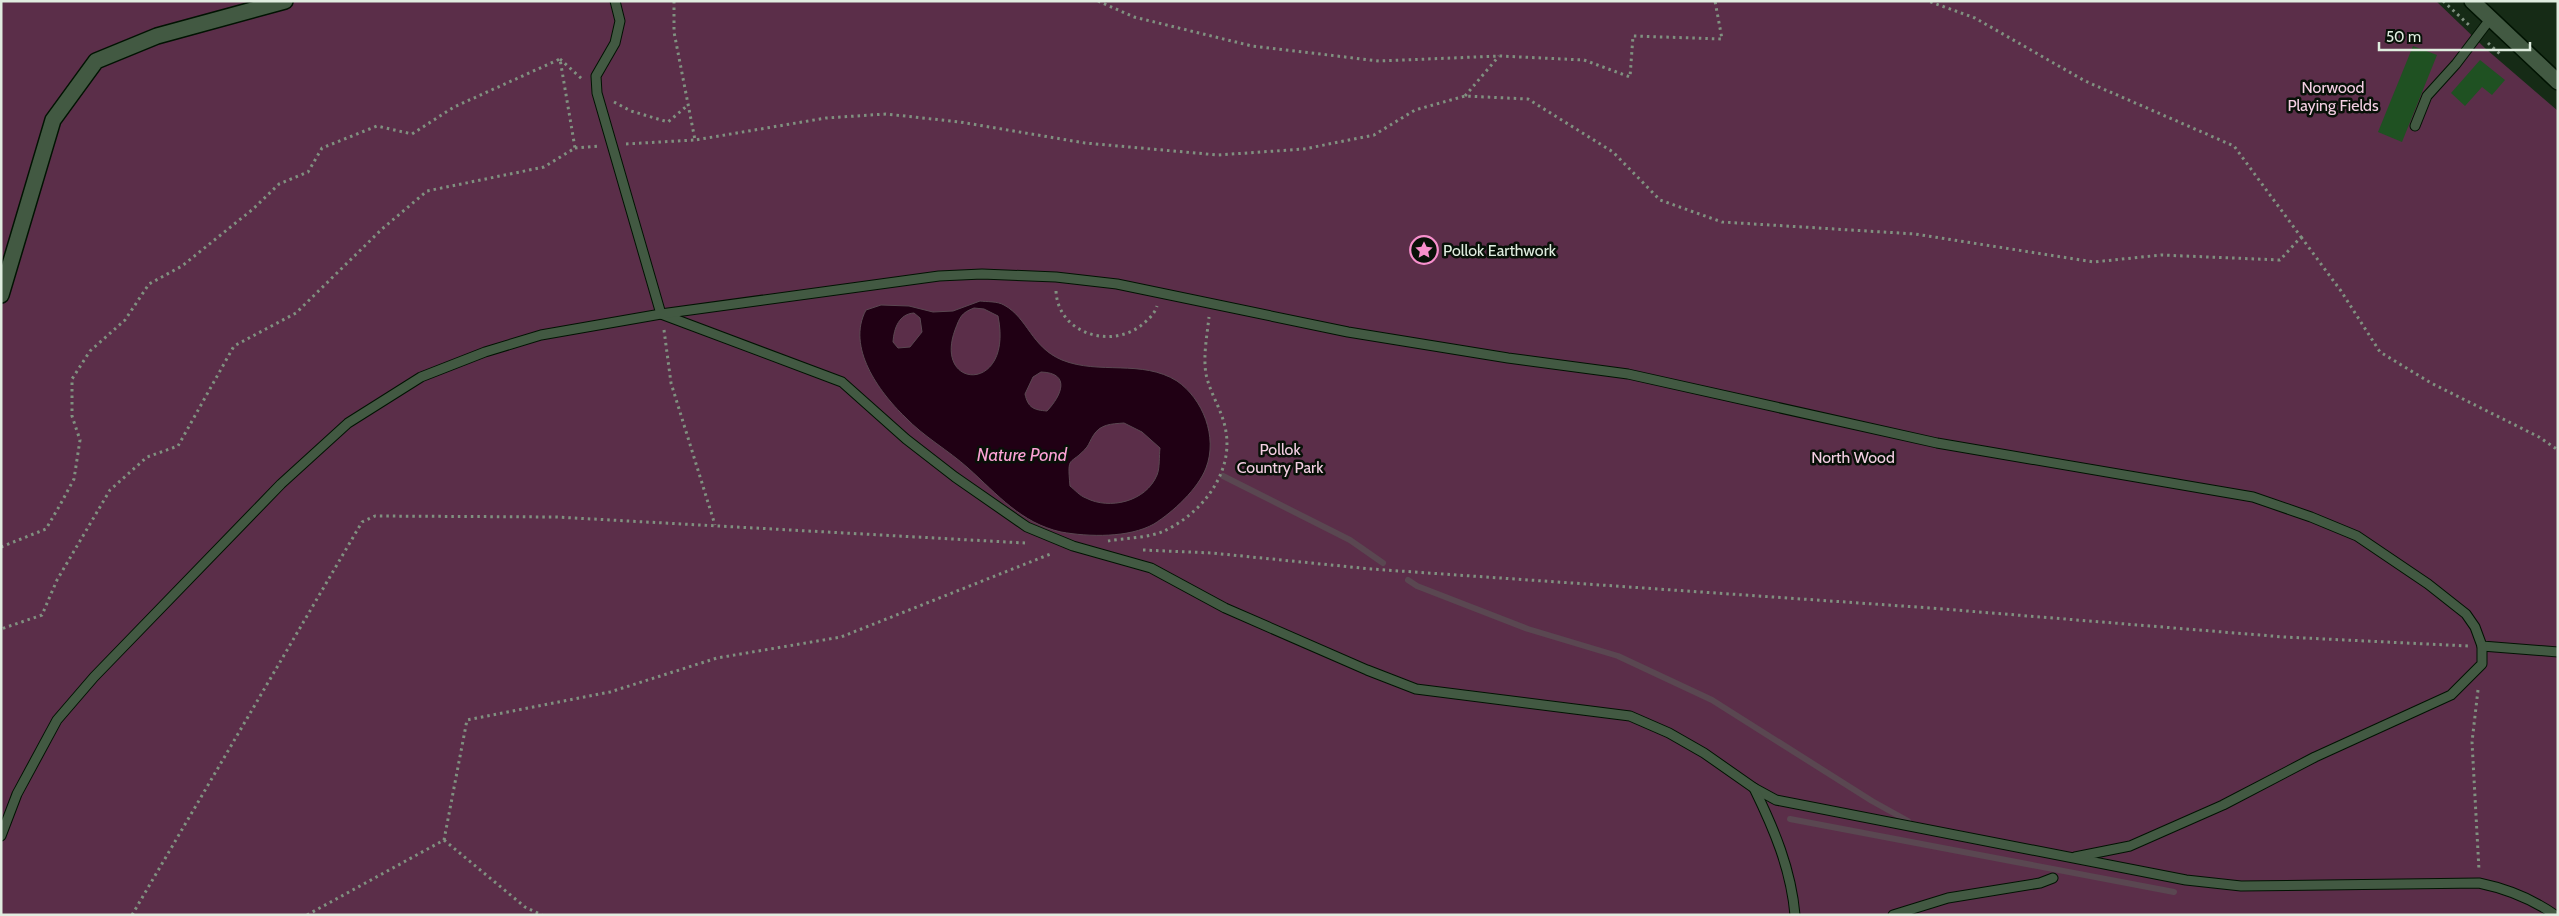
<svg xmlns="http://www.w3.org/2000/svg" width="2559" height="916" viewBox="0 0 2559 916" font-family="Cabin,sans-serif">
<rect width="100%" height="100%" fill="#162b16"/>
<path fill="#5b2e49" d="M1 1H2436L2486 49 2558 111V915H1Z"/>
<path fill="#200014" stroke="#5a4751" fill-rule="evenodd" d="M980 301C987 302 997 301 1004 305 1028 318 1031 347 1062 360 1099 375 1142 359 1177 381 1203 399 1218 437 1206 468 1198 489 1173 512 1154 524 1129 538 1089 537 1061 532 1021 523 998 495 968 468 948 450 924 437 905 417 879 392 846 347 866 310L881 305 909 306 933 312 953 311ZM974 308 984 309 998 316C1014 394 933 390 955 330 960 317 961 313 974 308ZM914 313 920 318 922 332 910 347 898 348 893 342C894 328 899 314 914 313ZM1041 372C1071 373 1062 395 1047 411 1034 410 1028 408 1025 394L1033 377ZM1124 423 1142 432 1160 448C1159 456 1160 468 1157 475 1146 502 1109 510 1086 498 1080 496 1075 490 1070 486 1067 453 1070 467 1087 447 1089 444 1091 439 1093 436 1100 424 1111 424 1124 423Z"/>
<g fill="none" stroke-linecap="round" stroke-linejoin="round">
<g stroke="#5a4751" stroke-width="6">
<path d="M1223 476 1350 540 1383 563"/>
<path d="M1408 580 1417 586 1528 629 1618 656 1712 700 1872 801 1908 821"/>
<path d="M1790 819 2174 892"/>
</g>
</g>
<g fill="#1f5122">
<path d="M2413 46 2437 55 2402 142 2378 132Z"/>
<path d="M2480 60 2505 80 2492 95 2482 87 2465 106 2451 93Z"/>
</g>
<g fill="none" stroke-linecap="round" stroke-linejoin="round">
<defs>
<g id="lane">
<path d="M615 1 620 21 615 43 596 76 597 93 661 314 842 382 906 439 955 477 1027 527 1073 546 1151 568 1225 608 1367 670 1416 689 1630 716 1669 733 1704 753 1754 788 1776 800 2186 880 2241 886 2479 883C2508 889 2531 898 2555 915"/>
<path d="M2415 126 2427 96 2456 64 2491 18"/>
<path d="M1754 788C1774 829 1791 869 1795 915"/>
<path d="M1 836 17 794 57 720 94 677 281 484 348 423 421 377 485 352 541 335 661 314 939 276 982 274 1056 277 1117 284 1348 332 1508 358 1628 374 1937 443 2253 497 2311 517 2357 536 2428 584 2466 614 2475 627 2482 646 2558 652"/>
<path d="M2075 857 2130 846 2223 805 2315 757 2451 695 2482 664V646"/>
<path d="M1893 915 1948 898 2040 883 2053 878"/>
</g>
<path id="street" d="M1 295 53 120 96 61 157 36 285 1"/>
<path id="secondary" d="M2472 1 2558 82"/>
</defs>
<use href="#lane" stroke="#011302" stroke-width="11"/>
<use href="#street" stroke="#011302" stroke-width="18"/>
<use href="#secondary" stroke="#011302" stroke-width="18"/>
<g stroke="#809180" stroke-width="3" stroke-dasharray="2.5 4" stroke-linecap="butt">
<path d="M674 1V32L695 140 826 118 886 114 960 122 1085 143 1218 155 1304 149 1374 135 1415 110 1465 96 1528 99 1613 152 1660 200 1722 222 1915 234 2094 262 2161 255 2280 260 2301 237 2234 146 2085 81 1975 18 1928 1"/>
<path d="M1098 1 1134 17 1252 46 1379 61 1500 56 1584 60 1630 77 1633 36 1722 39 1715 1"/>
<path d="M2443 1 2469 25"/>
<path d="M2488 43 2500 54"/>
<path d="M560 59 582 79"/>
<path d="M1465 96 1499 56"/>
<path d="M614 102 631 111 668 122 688 105"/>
<path d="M626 144 695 140"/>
<path d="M575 148 599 146"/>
<path d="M2301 237 2341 291 2380 352 2431 383 2539 437 2558 450"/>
<path d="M1056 291C1058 334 1112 350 1143 324 1149 319 1155 313 1157 306"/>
<path d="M664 330 671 383 715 525"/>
<path d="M1108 541C1125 538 1149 538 1164 531 1201 514 1233 474 1226 432 1223 411 1210 394 1206 374 1203 356 1207 336 1209 317"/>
<path d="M1 547 46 529 60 505 74 479 80 440 72 416V379L90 351 125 320 149 284 182 266 253 209 279 184 308 172 322 148 377 126 412 134 454 107 560 59 575 148 544 167 427 191 382 229 296 313 234 346 178 446 147 457 110 490 57 580 42 615 1 629"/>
<path d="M1143 550 1212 553 1371 569 1931 608 2284 637 2468 646"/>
<path d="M2478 690 2472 742 2479 870"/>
<path d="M444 840 525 907 542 915"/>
<path d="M132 915 362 522 375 516 556 517 1025 543"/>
<path d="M307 915 444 840 467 720 610 692 717 658 841 637 1053 553"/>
</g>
<use href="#lane" stroke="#425942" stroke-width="9"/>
<use href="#street" stroke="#425942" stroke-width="15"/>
<use href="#secondary" stroke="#425942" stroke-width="15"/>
</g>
<defs>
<symbol id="sight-ring" viewBox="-11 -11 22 22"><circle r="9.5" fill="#081108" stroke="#f790cd" stroke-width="1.5"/><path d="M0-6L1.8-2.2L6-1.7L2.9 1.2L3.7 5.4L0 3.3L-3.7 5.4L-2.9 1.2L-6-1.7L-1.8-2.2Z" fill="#f790cd"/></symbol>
</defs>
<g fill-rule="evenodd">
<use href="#sight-ring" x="1408" y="234" width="32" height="32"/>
</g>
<g text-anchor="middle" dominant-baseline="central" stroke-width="5" stroke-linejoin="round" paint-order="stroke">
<g font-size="16" fill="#f4cfe3" stroke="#081108">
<text x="2333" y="87">Norwood<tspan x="2333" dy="18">Playing Fields</tspan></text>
<text x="1280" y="449">Pollok<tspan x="1280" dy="18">Country Park</tspan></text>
<text x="1853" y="457">North Wood</text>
</g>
<g font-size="16" fill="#e0ede0" stroke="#081108" text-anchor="start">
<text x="1443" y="250">Pollok Earthwork</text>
</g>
<g font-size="18" font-style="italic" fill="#fba2d5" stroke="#081108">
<text x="1022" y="455">Nature Pond</text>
</g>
</g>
<rect width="2559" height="916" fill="none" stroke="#e0ede0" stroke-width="5"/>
<path d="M2379 42v8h151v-8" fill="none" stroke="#e0ede0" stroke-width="2.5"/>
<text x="2386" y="42" font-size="15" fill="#e0ede0" stroke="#081108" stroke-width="4" paint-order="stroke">50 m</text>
</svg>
